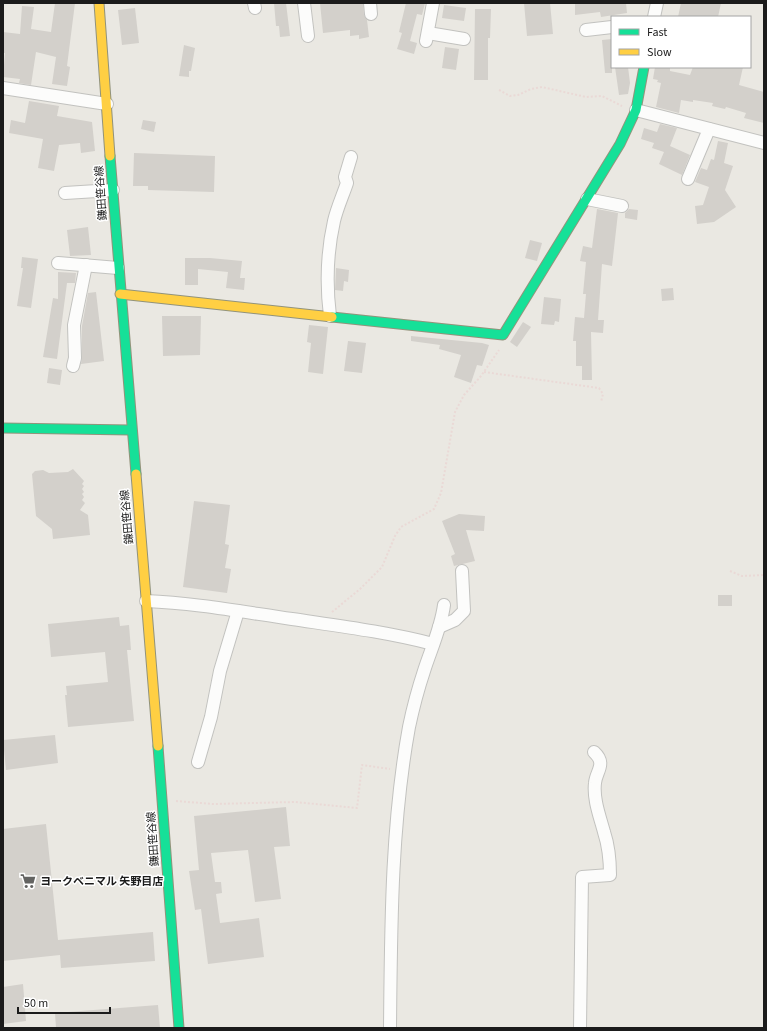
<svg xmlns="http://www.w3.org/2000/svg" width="767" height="1031" viewBox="0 0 767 1031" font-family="'Source Sans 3','Noto Sans JP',sans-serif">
<rect width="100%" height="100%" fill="#eae8e2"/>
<g fill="#d3d0cb">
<path d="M55 3H75L67 66 70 67 67 86 52 84 56 57 36 52 31 85 19 83 20 79 3 77 5 53H3V32L20 34 22 6 34 7 31 29 51 32Z"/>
<path d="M274 3H286L290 36 280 37 279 26H276Z"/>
<path d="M320 3H363L364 15 367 20 369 37 359 39V35L350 36V30L323 33Z"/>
<path d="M406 3H425L422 15 417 14 410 41 417 43 414 54 397 49 402 33 399 32Z"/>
<path d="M524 3H550L553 34 527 36Z"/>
<path d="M575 3H626L627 13 601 17 600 12 575 15Z"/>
<path d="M681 3H721L718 17H678Z"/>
<path d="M444 5 466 8 464 21 442 18Z"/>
<path d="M135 8 139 43 122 45 118 10Z"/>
<path d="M475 9H491L490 38H488V80H474Z"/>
<path d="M612 39V73H605L602 40Z"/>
<path d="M184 45 195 48 191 71H189V77L179 76Z"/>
<path d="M445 47 459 49 456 70 442 68Z"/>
<path d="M615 67H628L630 83 628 94 619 95Z"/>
<path d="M655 67H670V71L690 75 693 67H743L739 85 764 92V123L744 118 746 113 726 107 725 109 712 106 713 103 693 100V102L681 100 679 113 656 107 661 83 657 82 658 80 653 79Z"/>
<path d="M29 101 59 106 57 116 92 122 95 151 81 153 80 143 59 145 54 171 38 168 43 139 9 133 11 120 25 123Z"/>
<path d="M143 120 156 122 154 132 141 129Z"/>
<path d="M660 124 677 128 670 146 690 155 682 175 659 164 664 152 652 148 654 143 641 139 644 128 657 132Z"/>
<path d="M718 141 728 143 724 163 733 166 725 190 736 207 714 222 697 224 695 206 703 205 709 187 695 182 701 168 707 170 711 159 714 160Z"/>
<path d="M134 153 215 156 214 192 148 190V186H133Z"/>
<path d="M597 209 618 213 612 266 602 264 598 320H604L603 333 591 332 592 380H582V366H576V341H573L575 317 584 318 586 294H583L586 262 580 261 583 246 592 248Z"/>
<path d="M629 209 638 210 637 220 625 218V213Z"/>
<path d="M88 227 91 255 70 256 67 230Z"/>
<path d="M530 240 542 243 537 261 525 258Z"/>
<path d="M22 257 38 259 31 308 17 306 23 268H21Z"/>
<path d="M185 258H210L242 261 240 278H245L244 290 226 288 228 272 198 269V285H185Z"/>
<path d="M336 268 349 270 348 282 344 281 343 291 335 290Z"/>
<path d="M58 272 76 273 75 283H67L57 359 43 357 53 298 58 299Z"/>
<path d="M673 288 674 300 662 301 661 289Z"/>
<path d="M96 292 104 361 81 364 82 358V326L88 293Z"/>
<path d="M544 297 561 299 559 322 555 321 554 325 541 324Z"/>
<path d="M162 316H201L200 355 163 356Z"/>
<path d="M523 322 531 327 517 347 510 342Z"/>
<path d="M309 325 328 327 323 374 308 372 311 343 307 342Z"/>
<path d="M411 336 482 343 489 345 482 366 477 365 471 383 454 377 461 355 439 349 440 345 411 341Z"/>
<path d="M348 341 366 343 362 373 344 371Z"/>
<path d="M49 368 62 370 60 385 47 383Z"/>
<path d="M73 469 84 481 82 484 84 486 82 489 84 492 82 494 84 497 82 500 85 503 80 510 88 515 90 535 53 539 52 529 36 516 32 474 35 471 43 470 49 473 68 472Z"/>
<path d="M194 501 230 505 225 544 229 545 225 568 231 569 227 593 183 587Z"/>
<path d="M459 514 485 516 484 531 466 530 475 561 454 566 451 556 455 554 442 521Z"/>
<rect x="718" y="595" width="14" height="11"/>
<path d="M119 617 120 626 129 625 131 650H127L134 721 68 727 65 695H67L66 686 108 682 105 652 51 657 48 624Z"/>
<path d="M55 735 58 763 6 770 3 740Z"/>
<path d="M286 807 290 846 274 847 281 899 255 902 248 850 211 853 215 882H221L222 893 216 894 220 923 259 918 264 957 208 964 201 909 195 910 189 871 199 870 194 816Z"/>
<path d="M46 824 58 940 153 932 155 961 61 968 60 955 3 961V829Z"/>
<path d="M23 984 26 1021 3 1024V987Z"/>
<path d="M158 1005 160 1028H56L55 1013Z"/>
</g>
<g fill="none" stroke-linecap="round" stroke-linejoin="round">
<defs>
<g id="street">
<path d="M254 3 255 8"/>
<path d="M304 3 308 36"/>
<path d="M370 3 371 14"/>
<path d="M654 17 657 3"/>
<path d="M586 30 612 27"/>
<path d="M428 33 464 39"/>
<path d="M426 41 433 3"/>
<path d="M3 88 107 104"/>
<path d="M636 110 764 143"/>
<path d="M688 179 709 129"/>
<path d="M65 193 113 190"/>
<path d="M587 199 622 206"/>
<path d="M58 263 118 268"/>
<path d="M330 316C326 284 327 252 334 221 337 208 343 195 347 183L345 177 351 157"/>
<path d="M73 366 75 358 74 325 86 265"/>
<path d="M146 601C195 603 243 612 292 619 339 626 387 632 433 644"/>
<path d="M439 627 455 620 464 611 462 571"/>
<path d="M198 762 211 717 220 671 238 611"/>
<path d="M390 1028C391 927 391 826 409 727 413 708 418 689 424 671 431 649 441 628 444 605"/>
<path d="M580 1028 582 877 610 875C610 860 609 847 604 832 600 817 593 799 595 783 596 771 607 764 594 752"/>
</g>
<g id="fast">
<path d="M110 156 136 474"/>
<path d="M332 317 503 335 620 144 636 110 644 67"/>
<path d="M3 428 131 430"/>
<path d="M158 746 179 1028"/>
</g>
<g id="slow">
<path d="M99 3 110 156"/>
<path d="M120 294 332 317"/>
<path d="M136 474 158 746"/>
</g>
</defs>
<use href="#street" stroke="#c2c2bf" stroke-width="14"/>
<use href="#fast" stroke="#92937b" stroke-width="11"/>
<use href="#slow" stroke="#92937b" stroke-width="11"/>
<g stroke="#ead9d6" stroke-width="2" stroke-dasharray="2 2" stroke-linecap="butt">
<path d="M499 90 510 96 518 95 531 89 542 87 586 97 602 96 622 106"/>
<path d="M484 372 599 388 603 394 601 402"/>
<path d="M730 571 742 576 764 575"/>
<path d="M332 612 360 589 382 567 395 536 401 527 434 509 441 493 455 412 464 395 481 376 499 350"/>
<path d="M176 801 213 804 295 802 357 808 362 765 390 769"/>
</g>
<use href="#street" stroke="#fcfcfb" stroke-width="12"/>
<use href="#fast" stroke="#16e098" stroke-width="9"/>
<use href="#slow" stroke="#ffcf43" stroke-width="9"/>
</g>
<defs>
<symbol id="supermarket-bare" viewBox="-9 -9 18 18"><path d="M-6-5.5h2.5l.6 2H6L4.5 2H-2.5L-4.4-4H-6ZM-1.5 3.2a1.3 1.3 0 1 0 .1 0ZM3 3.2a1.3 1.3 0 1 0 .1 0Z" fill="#636361" stroke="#fff" stroke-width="2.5" paint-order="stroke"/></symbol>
</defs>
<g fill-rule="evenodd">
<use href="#supermarket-bare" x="17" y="870" width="22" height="22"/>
</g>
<g text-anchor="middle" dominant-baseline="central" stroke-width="3" stroke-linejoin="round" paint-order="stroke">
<g font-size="11" fill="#1b1b1b" stroke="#fff">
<text transform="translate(101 193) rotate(-94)">鎌田笹谷線</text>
<text transform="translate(127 517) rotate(-95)">鎌田笹谷線</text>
<text transform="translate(153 839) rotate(-94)">鎌田笹谷線</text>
</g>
<g font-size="11" font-weight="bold" fill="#1b1b1b" stroke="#fff" text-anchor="start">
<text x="40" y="881">ヨークベニマル 矢野目店</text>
</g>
</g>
<rect width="767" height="1031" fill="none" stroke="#1b1b1b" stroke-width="8"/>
<rect x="611" y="16" width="140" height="52" fill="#ffffff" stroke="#a4a4a4"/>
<rect x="619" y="29" width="20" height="6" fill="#16e098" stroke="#a4a4a4"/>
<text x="647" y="36" font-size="12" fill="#1b1b1b">Fast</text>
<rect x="619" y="49" width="20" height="6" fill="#ffcf43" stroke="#a4a4a4"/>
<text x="647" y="56" font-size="12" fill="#1b1b1b">Slow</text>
<path d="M18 1007v6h92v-6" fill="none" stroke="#1b1b1b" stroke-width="2"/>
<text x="24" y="1007" font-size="12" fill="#1b1b1b" stroke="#ffffff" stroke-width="3" paint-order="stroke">50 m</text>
</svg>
